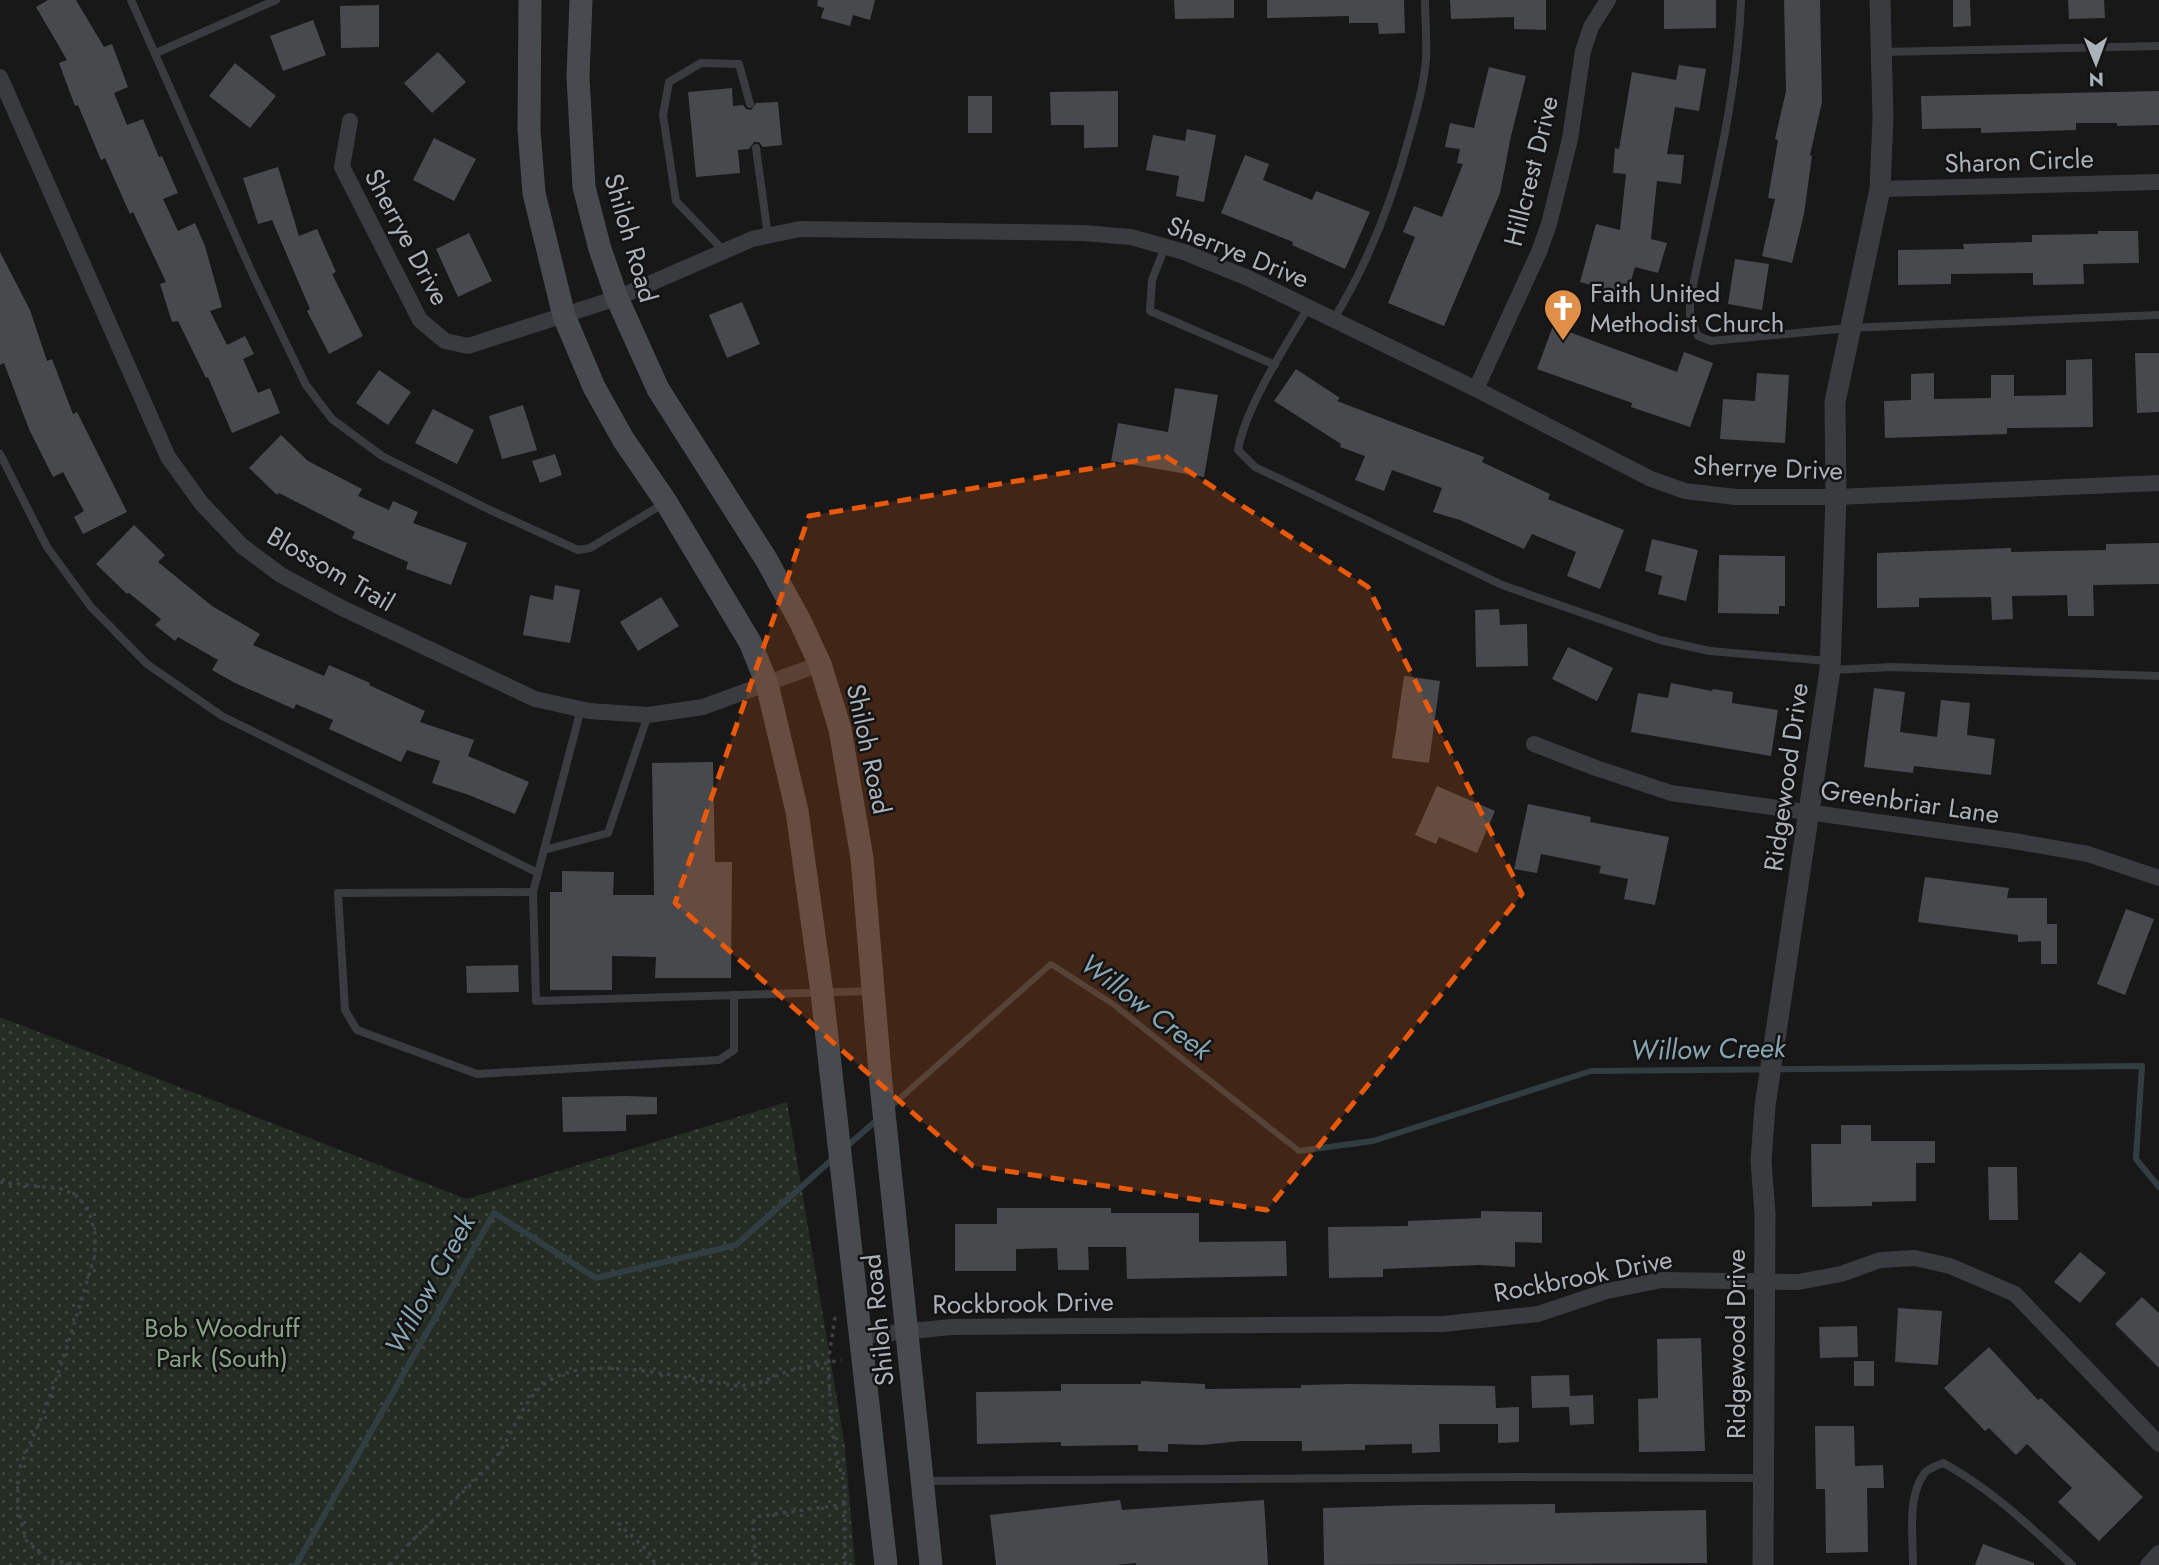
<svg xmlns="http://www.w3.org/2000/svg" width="2159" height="1565" viewBox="0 0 2159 1565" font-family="Jost,sans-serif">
<defs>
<pattern id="park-dots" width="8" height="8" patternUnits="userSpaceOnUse" patternTransform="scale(1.75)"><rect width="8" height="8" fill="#242c24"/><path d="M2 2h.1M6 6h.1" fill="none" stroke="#414842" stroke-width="1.8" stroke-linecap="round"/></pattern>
</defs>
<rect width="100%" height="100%" fill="#181819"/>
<path fill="url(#park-dots)" d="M0 1017 466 1199 787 1102 845 1447 855 1565H0Z"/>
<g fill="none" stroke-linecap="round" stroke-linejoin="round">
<g stroke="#323d41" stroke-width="6">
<path d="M888 1109 1051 964 1113 1004 1299 1151 1373 1141 1591 1071 2142 1066 2136 1159 2159 1187"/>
<path d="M846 1147 878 1119"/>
<path d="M296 1565 494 1213 596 1278 736 1245 836 1156"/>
</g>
</g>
<g fill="#47494c">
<path d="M48 0H76L104 47 112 44 128 87 114 93 127 125 143 119 159 157 162 156 178 193 163 199 178 231 195 223 205 246 222 307 210 311 227 345 245 336 254 354 243 359 258 393 270 388 280 413 232 433 208 377 206 378 178 321 172 322 160 284 166 282 133 212 130 214 105 158 101 160 78 105 75 106 59 63 67 60 36 7Z"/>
<path d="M818 0H875L870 20 853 15 850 26 821 18 824 8 817 6Z"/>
<path d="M1174 0H1234V18L1175 19Z"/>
<path d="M1267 0H1404L1405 33 1379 34 1378 23H1349V16L1267 18Z"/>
<path d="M1450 0H1546V30L1514 29V17L1451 19Z"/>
<path d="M1664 0H1716V28L1664 29Z"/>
<path d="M1784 0H1820L1822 102 1810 155 1812 156 1804 214 1792 263 1762 256 1775 199 1768 198 1778 140 1775 139 1786 91Z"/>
<path d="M1953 0H1970L1971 26 1953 27Z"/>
<path d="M2068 0H2104L2105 18 2069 19Z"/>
<path d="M379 5V47L341 48 340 6Z"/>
<path d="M313 20 326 55 283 71 270 36Z"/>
<path d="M438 52 466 82 432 113 404 83Z"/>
<path d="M235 63 276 96 250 128 209 96Z"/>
<path d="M1679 65 1706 69 1699 111 1675 107 1667 154 1684 155 1681 184 1657 181 1651 239 1667 243 1658 273 1635 267 1627 295 1580 282 1596 224 1620 230 1626 174 1613 173 1615 148 1619 149 1632 72 1676 80Z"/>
<path d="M1489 67 1526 76 1511 136 1500 193 1444 326 1388 303 1415 237 1403 232 1414 206 1442 217 1463 164 1457 163 1460 149 1445 147 1450 123 1474 128Z"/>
<path d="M732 88 733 106 743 105 746 109 751 110 756 103 778 102 782 145 763 147 759 142H754L749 149 738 150 740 173 696 177 688 92Z"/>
<path d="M1118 91V147L1084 148V125H1051L1050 92Z"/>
<path d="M2159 91V125L2117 126V123H2076V130L1981 133V128L1922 129 1921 96Z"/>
<rect x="968" y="96" width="24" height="37"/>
<path d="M1187 129 1216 135 1204 202 1176 196 1179 176 1146 170 1153 135 1185 141Z"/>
<path d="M434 138 476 159 454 201 413 180Z"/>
<path d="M1245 155 1269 164 1263 180 1312 200 1316 191 1370 212 1345 269 1292 245 1293 242 1221 213Z"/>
<path d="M278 167 299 236 317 229 336 272 332 274 363 336 329 354 307 311 310 309 272 220 258 224 243 178Z"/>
<path d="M2098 231H2138L2139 263 2083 264 2084 284 2033 285V273L1951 274V284L1898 285V250L1964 249 1963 244 2032 242V235L2098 234Z"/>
<path d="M469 233 492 281 458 297 436 249Z"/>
<path d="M0 252 30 310 47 361 52 359 73 414 77 412 127 512 83 534 74 517 84 511 63 472 53 477 29 429 4 363 0 365Z"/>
<path d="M1735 259 1769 264 1762 310 1728 304Z"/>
<path d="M742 302 760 344 727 358 709 315Z"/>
<path d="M1553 326 1677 372 1684 352 1713 363 1690 427 1631 407 1632 403 1537 369Z"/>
<path d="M2135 353H2159V412L2137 413Z"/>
<path d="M2092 359 2093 427 2007 428V434L1885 438 1884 401 1911 400V374L1934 373V399L1991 398V375H2014V396L2066 395V360Z"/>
<path d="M1296 369 1340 398 1337 401 1484 457 1482 462 1550 494 1548 499 1624 530 1600 589 1567 576 1576 552 1532 534 1524 549 1460 520 1433 512 1442 488 1392 470 1384 491 1355 480 1365 456 1340 447 1341 444 1274 401Z"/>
<path d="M379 370 411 392 388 425 356 403Z"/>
<path d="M1757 373 1789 375 1785 443 1720 439 1723 399 1755 401Z"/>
<path d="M1175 388 1218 395 1204 477 1111 461 1118 423 1168 432Z"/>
<path d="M523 405 537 450 502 459 489 416Z"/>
<path d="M433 409 474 430 457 464 415 443Z"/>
<path d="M281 435 308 461 362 489 358 496 389 510 393 501 418 512 413 523 467 543 451 585 406 569 408 562 352 538 355 532 279 493 277 495 249 468Z"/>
<path d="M555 454 562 475 540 483 532 461Z"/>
<path d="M134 525 165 555 158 562 212 606 260 634 253 645 324 676 329 665 370 683 369 685 425 711 420 722 474 740 468 756 529 782 515 814 469 795 432 783 440 761 407 750 401 762 329 729 333 720 296 704 294 709 235 683 212 670 218 660 178 637 175 641 155 625 161 619 129 593 127 594 96 564Z"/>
<path d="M1652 539 1698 550 1686 601 1658 594 1662 576 1645 571Z"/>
<path d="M2159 543V584L2093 585 2094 616H2068L2067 595 2012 596 2013 619 1992 620 1991 597 1919 598V607L1877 608V553L2011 548V552L2106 550V544Z"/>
<path d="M1719 555 1785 556V606H1779V614L1718 613Z"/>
<path d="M555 585 580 590 570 643 523 635 530 595 553 600Z"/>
<path d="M661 597 679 626 638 651 620 622Z"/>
<path d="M1499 609 1500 625 1527 624 1528 666 1476 667 1475 610Z"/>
<path d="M1568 647 1613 668 1597 701 1552 679Z"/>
<path d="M1404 676 1440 681 1429 763 1392 758Z"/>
<path d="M1671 683 1712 691 1713 689 1733 692 1732 703 1778 710 1771 756 1631 732 1638 693 1668 698Z"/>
<path d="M1874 688 1905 692 1900 732 1937 737 1941 700 1970 703 1967 735 1995 739 1991 775 1914 766 1913 773 1864 767Z"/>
<path d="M713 762 715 862H732L731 978H655L656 957 612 956V990H550V892H562V871L614 872 613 895H654L652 763Z"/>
<path d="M1437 786 1495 811 1477 853 1439 837 1436 844 1415 835Z"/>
<path d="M1528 804 1591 817 1590 822 1669 837 1655 905 1624 899 1628 879 1599 873 1601 866 1541 854 1537 873 1514 869Z"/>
<path d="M1925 877 2009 888 2007 898H2047V924H2057V964H2041V941L2018 942V935L1918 922Z"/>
<path d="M2126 909 2154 919 2125 995 2097 984Z"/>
<path d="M518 965 519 992 467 993 466 966Z"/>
<path d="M625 1096 657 1097V1114L626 1115V1131L563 1132 562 1097Z"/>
<path d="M1841 1125H1871V1141H1935V1163H1916V1201L1872 1202V1206L1812 1207 1811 1144H1841Z"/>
<path d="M1988 1167H2017L2018 1220H1989Z"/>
<path d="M997 1208H1111V1213H1199V1242L1286 1241 1287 1276 1127 1279 1126 1247H1088L1089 1270H1058L1057 1248 1016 1249V1271H955V1224H997Z"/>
<path d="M1481 1211 1542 1212V1243L1515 1242V1267L1480 1265 1383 1269V1277L1329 1278 1328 1227 1408 1226V1221L1481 1218Z"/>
<path d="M2080 1252 2106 1273 2080 1303 2054 1282Z"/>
<path d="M2142 1297 2159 1313V1368L2115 1324Z"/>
<path d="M1898 1308 1942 1311 1938 1365 1895 1362Z"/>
<path d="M1857 1326 1858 1357 1820 1358 1819 1327Z"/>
<path d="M1701 1338 1705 1451 1639 1452 1638 1399 1658 1398 1657 1339Z"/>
<path d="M1989 1347 2038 1400 2041 1398 2143 1497 2099 1541 2058 1502 2072 1488 2027 1444 2016 1455 1989 1428 1985 1431 1944 1388Z"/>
<rect x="1854" y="1361" width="20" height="25"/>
<path d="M1569 1375 1570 1396 1593 1395 1594 1424 1570 1425 1569 1407 1532 1408 1531 1376Z"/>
<path d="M1141 1381 1205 1384V1389L1301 1388V1385L1350 1384 1495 1386 1496 1408 1519 1407V1442L1498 1443V1424H1439L1440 1452 1412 1453V1444L1365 1445V1450L1302 1451V1441H1241L1202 1445 1168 1444V1452L1138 1451V1445L1061 1446V1442L977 1444 976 1392 1061 1391V1384H1141Z"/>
<path d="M1815 1426H1854L1855 1466 1883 1465 1884 1488H1867L1868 1552 1826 1553 1825 1489H1816Z"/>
<path d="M1120 1500 1122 1510 1264 1500 1268 1565H1136V1563L1116 1565H996L990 1515Z"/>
<path d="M1555 1504V1513L1706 1510 1707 1563 1324 1565 1323 1508 1416 1505Z"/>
<path d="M1983 1544 2034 1563V1565H1975Z"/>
</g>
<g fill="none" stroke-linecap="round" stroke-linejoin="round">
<g stroke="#3f4245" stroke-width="3.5" stroke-dasharray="3.5 5" stroke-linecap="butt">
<path d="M0 1182 63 1189 80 1198 90 1215 95 1233V1255L67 1347 47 1405 18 1471V1509L26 1540 47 1560 83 1565"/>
<path d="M835 1317 828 1363 832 1428 836 1455 845 1487V1565"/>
<path d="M784 1511 788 1518"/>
<path d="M618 1523 648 1551 656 1565"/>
<path d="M390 1565C420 1529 457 1500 489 1466 510 1443 519 1406 542 1386 583 1348 691 1382 741 1386L756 1384 788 1371 841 1360"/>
<path d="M756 1565 753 1524 755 1517 845 1504"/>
</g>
<g stroke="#393b3e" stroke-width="8">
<path d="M131 0 253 275 306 385 332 419 382 456 490 510 578 550 590 548 663 504"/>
<path d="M1741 0C1737 102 1710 200 1690 300V317L1698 336 1711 341 1849 328 2159 315"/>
<path d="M1882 52 2159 46"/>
<path d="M156 53 276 0"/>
<path d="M756 148 768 236"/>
<path d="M1165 247 1152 280 1150 311 1275 365"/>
<path d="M724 251 676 201 663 115 669 82 701 63 739 64 750 104"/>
<path d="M1308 308C1286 345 1245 408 1238 450L1255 467 1502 585 1660 640 1710 651 1828 661"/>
<path d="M1333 320C1368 264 1392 201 1409 138 1416 113 1424 85 1426 59 1427 39 1425 19 1425 0"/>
<path d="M0 454 47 547 91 607 147 664 222 716 538 873"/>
<path d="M1830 670 1893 667 2159 676"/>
<path d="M581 709 533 892 536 1001 873 991"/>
<path d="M544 850 608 833 648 715"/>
<path d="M533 892 338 893 345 1010 357 1030 477 1074 719 1060 734 1050V995"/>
<path d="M923 1481 1512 1477 1761 1478"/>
<path d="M1913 1565C1913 1537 1907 1497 1924 1474 1928 1468 1937 1466 1943 1463 1992 1489 2031 1528 2072 1565"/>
</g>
<g stroke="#393b3e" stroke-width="16">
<path d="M0 77 168 457 202 504 242 546 281 575 342 608 535 699 589 711 648 715 703 707 820 664"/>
<path d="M350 121 342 167 420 320 445 341 468 346 617 298 752 239 800 229 1084 233 1131 237 1184 252 1248 278 1476 389 1651 479 1685 491 1736 497H1836L2159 483"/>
<path d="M1880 189 2159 182"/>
<path d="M1476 389 1539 252 1549 224 1570 139 1583 51 1591 27 1608 0"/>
<path d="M1534 744 1596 768 1671 793 2014 841 2088 854 2159 878"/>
<path d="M859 1336 952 1327 1443 1324 1538 1314 1607 1291 1662 1280 1798 1282 1841 1274 1880 1260 1915 1258 1950 1266 2015 1294 2159 1444"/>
<path d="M2148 1565 2159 1553"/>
</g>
<path stroke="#393b3e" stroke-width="21" d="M1763 1565 1765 1214 1761 1161 1765 1106 1830 670 1836 497 1835 402 1880 189 1883 118 1880 0"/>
<g stroke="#474a4e" stroke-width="23">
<path d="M530 0 529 130 534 193 564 316 594 387 623 439 666 502 750 642 767 684 797 811 822 993 886 1565"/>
<path d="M581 0 578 77 584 187 600 249 617 298 658 389 766 559 800 621 820 664 840 729 862 858 881 1084 931 1565"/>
</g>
</g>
<path fill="#e8590c" fill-opacity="0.2" stroke="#e8590c" stroke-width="5" stroke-dasharray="14 9" stroke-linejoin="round" d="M1165 456 1368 587 1522 894 1267 1210 973 1166 675 903 809 516Z"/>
<defs>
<symbol id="church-pin" viewBox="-11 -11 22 30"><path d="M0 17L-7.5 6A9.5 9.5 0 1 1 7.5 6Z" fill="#e08f49" stroke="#131314"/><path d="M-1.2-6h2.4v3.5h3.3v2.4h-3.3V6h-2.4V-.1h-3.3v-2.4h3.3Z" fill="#fff"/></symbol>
</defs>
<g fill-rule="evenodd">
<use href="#church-pin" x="1541" y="286" width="44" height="60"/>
</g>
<g text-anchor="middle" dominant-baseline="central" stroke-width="5" stroke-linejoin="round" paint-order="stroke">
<g font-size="26" fill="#abb2b8" stroke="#131314">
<text transform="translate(2019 161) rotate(-2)">Sharon Circle</text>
<text transform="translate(1531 171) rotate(-76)">Hillcrest Drive</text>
<text transform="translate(407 237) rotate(62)">Sherrye Drive</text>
<text transform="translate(631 238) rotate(74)">Shiloh Road</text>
<text transform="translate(1238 252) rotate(22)">Sherrye Drive</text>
<text transform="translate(1768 468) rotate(2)">Sherrye Drive</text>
<text transform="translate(331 569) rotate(30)">Blossom Trail</text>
<text transform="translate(869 749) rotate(78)">Shiloh Road</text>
<text transform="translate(1786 777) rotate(-82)">Ridgewood Drive</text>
<text transform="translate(1910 802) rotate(8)">Greenbriar Lane</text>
<text transform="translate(1583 1276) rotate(-11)">Rockbrook Drive</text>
<text transform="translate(1023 1303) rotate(-1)">Rockbrook Drive</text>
<text transform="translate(878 1320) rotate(-96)">Shiloh Road</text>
<text transform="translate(1736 1344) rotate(-90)">Ridgewood Drive</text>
</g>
<g font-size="26" fill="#abb2b8" stroke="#131314" text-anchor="start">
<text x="1590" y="293">Faith United<tspan x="1590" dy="30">Methodist Church</tspan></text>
</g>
<g font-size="26" fill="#88a184" stroke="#131314">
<text x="222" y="1328">Bob Woodruff<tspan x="222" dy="30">Park (South)</tspan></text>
</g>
<g font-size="28" font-style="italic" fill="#86a4af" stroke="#131314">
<text transform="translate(1146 1007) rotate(37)">Willow Creek</text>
<text transform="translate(1708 1049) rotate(-1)">Willow Creek</text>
<text transform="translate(430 1284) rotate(-61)">Willow Creek</text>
</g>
</g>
<g transform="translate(2096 63) rotate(179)" stroke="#131314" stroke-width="5" paint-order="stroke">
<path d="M0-5L12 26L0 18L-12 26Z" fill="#abb2b8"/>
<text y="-10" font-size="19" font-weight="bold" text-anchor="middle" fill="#abb2b8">N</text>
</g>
</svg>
